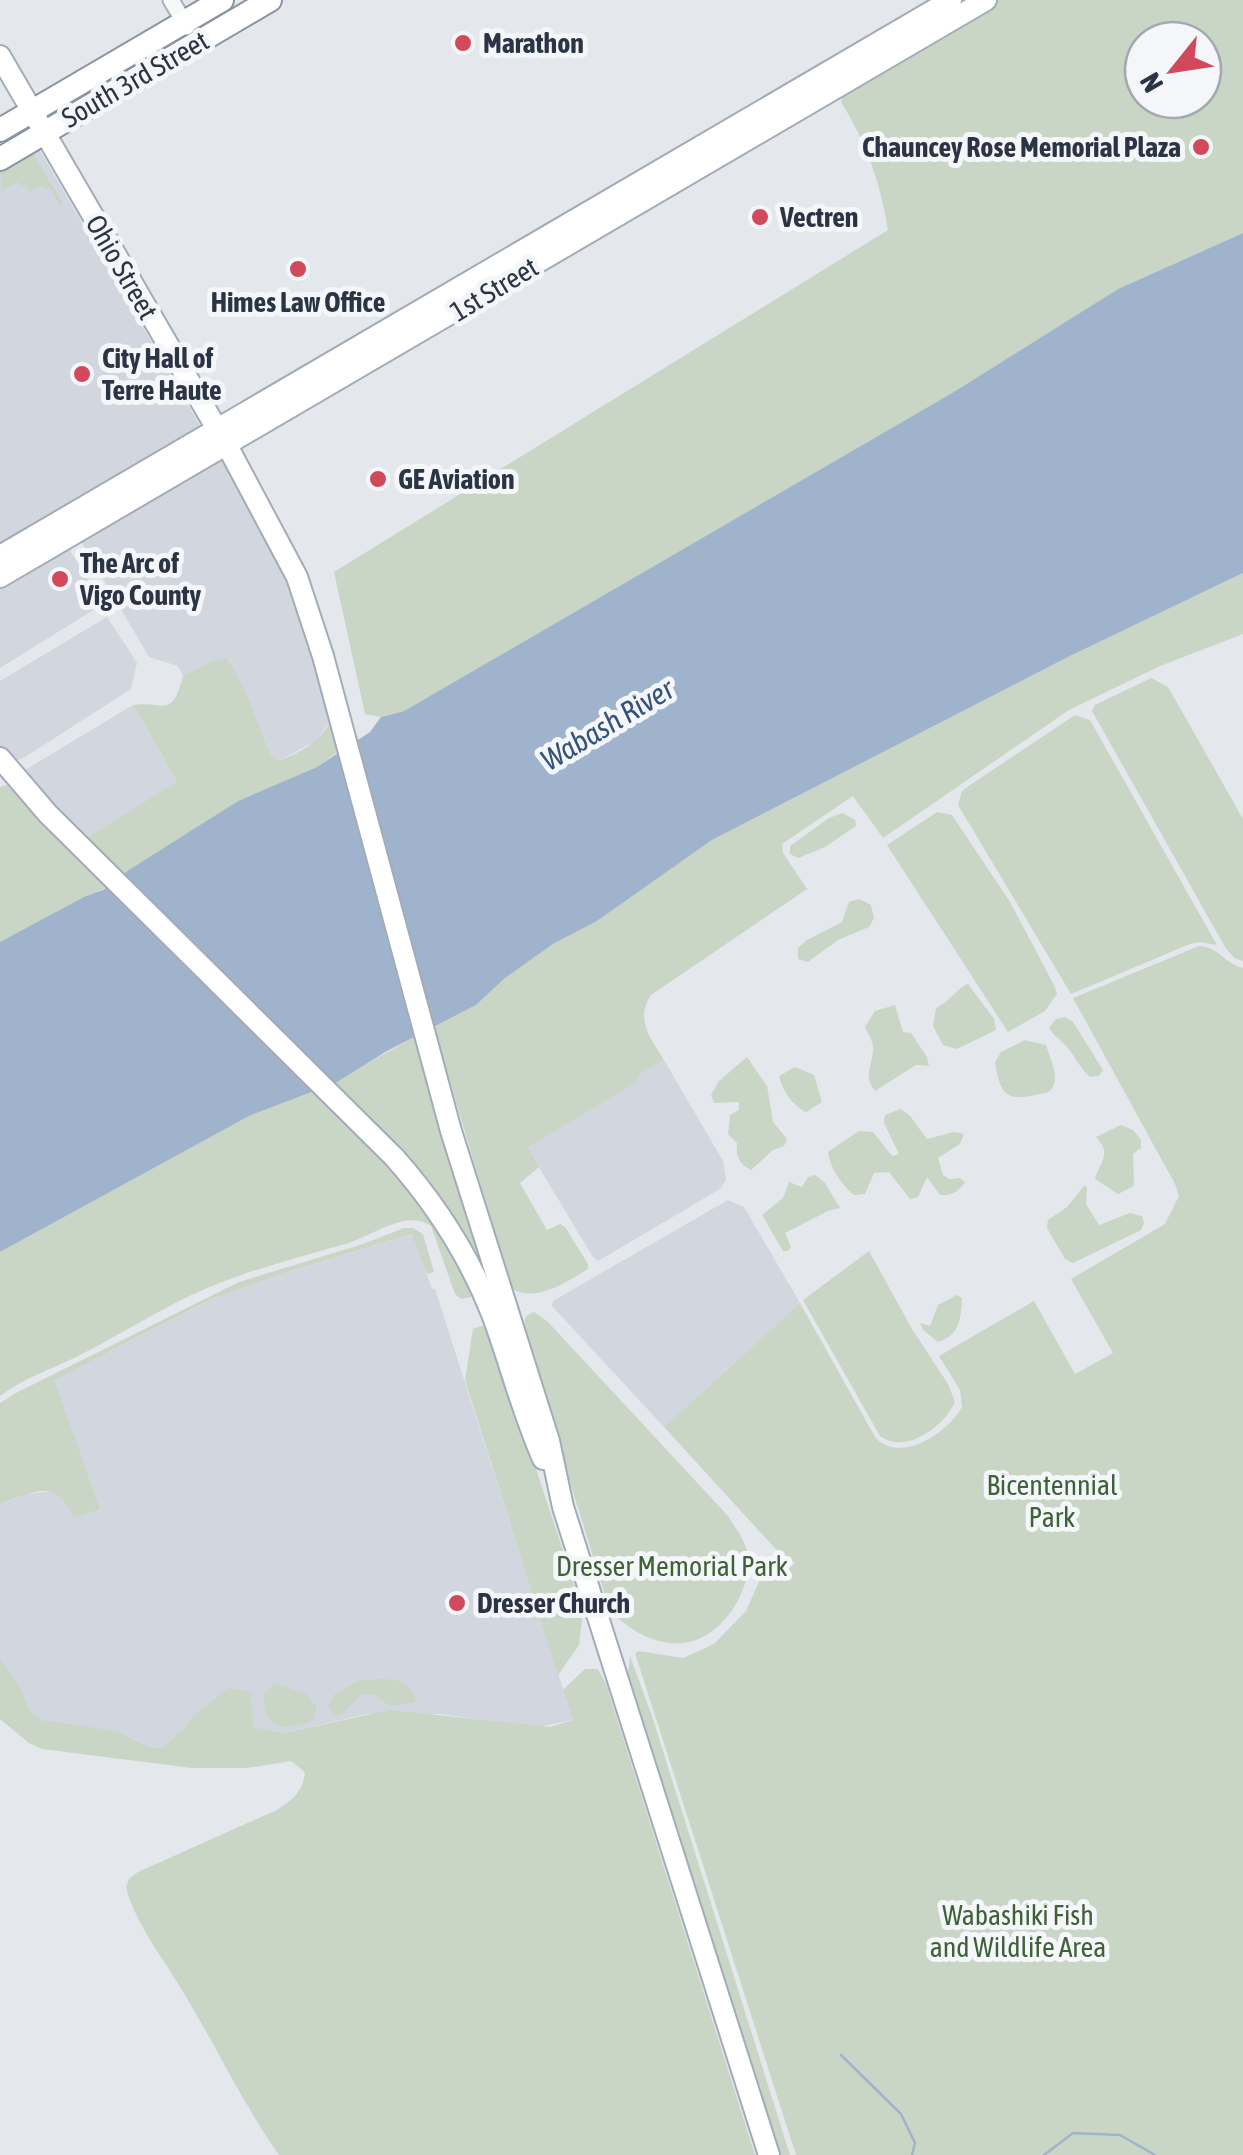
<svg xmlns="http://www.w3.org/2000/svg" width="1243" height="2155" viewBox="0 0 1243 2155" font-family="'Asap Condensed',sans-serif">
<rect width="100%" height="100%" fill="#e4e7ec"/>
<g fill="#d2d6de">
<path d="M39 149 202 429 0 550V168Z"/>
<path d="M224 455 258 512 301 608 330 721 317 740 279 761 271 756 246 692 210 662 183 676 178 666 149 657 82 543V540Z"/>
<path d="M68 547 101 601 98 607 0 668V584Z"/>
<path d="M107 617 137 663 131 689 25 757 16 761 9 758 0 747V681Z"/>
<path d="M133 705 177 781 85 839 55 811 25 770Z"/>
<path d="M664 1060 723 1161 726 1180 720 1189 598 1261 593 1257 527 1147 637 1082 640 1074Z"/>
<path d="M728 1200 744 1207 800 1303 664 1427 552 1306 553 1301Z"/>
<path d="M413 1234 432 1289H435L573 1720 537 1727 440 1714H367L284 1733 252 1727V1705L229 1688 192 1717 183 1729 163 1747 153 1748 130 1737 42 1720 30 1711 21 1688 0 1659V1504L28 1494 53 1491 65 1498 53 1380 209 1300 284 1273Z"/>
</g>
<g fill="#c9d6c5" fill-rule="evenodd">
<path d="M995 0H1243V233L1118 289 952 393 404 711 381 717 365 714 334 572 888 230C880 181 867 144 841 102L844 92ZM1143 40H1203V100H1143Z"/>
<path d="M33 153 63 204 60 206 49 187 45 189 42 185 30 192 25 184 21 186 18 182 2 191 0 172Z"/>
<path d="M1243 573V634L1160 666 1069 710 883 838 853 796 782 844 783 853 807 889 651 995C635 1019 650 1038 664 1060L640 1074 637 1082 528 1147 539 1167 520 1183 547 1230 560 1224 565 1227 588 1264V1269C567 1282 534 1304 511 1288L434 1027 476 1005 505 978 553 944 597 921 712 840 1070 656Z"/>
<path d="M227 658 246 692 271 756 279 761C300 752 321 742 330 721L339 751 317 767 238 801 123 875 85 839 177 781 133 705C164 700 171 721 183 676L210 662Z"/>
<path d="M1151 678 1168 687 1243 819V961L1234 958 1225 947 1092 711 1095 705Z"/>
<path d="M1075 715 1090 720 1217 945 1199 942 1190 944 1071 994 958 805 962 791 970 785Z"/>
<path d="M7 785 107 887 0 942V787Z"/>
<path d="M937 812 952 815 1010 902 1055 987 1057 994 1045 1011 1008 1032 887 845Z"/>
<path d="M843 813 855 820 856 826 825 847 798 858 790 854V846L829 818Z"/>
<path d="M859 899 871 905 874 918 869 927 838 940 808 962 798 959V948L807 940 842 922 849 902Z"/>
<path d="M1199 946C1219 947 1225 964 1243 968V2155H796L635 1653 639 1651 683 1658 714 1644 746 1611 766 1566 775 1564 788 1569 795 1563 783 1557 664 1427 800 1303 875 1437C899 1465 948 1433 962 1407L960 1390 939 1356 1034 1301 1075 1374 1113 1353 1071 1279 1165 1224 1179 1196 1175 1184 1073 998Z"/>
<path d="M968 984 994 1019 996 1030 957 1049 943 1045 933 1026 936 1008C949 1002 960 986 968 984Z"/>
<path d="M895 1005 903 1032 911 1033 927 1057 929 1066 916 1065 875 1091C863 1076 872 1067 873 1050 874 1042 868 1034 865 1027L875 1011Z"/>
<path d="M1065 1017 1073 1022 1103 1070 1099 1076 1090 1077C1080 1068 1076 1058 1068 1048 1062 1040 1054 1037 1049 1028L1056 1019Z"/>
<path d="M416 1036 490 1280 474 1249 430 1182 332 1083Z"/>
<path d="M1025 1040 1046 1045C1049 1056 1058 1073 1054 1084 1051 1094 1044 1093 1035 1095 1004 1102 1000 1092 995 1062L1001 1052Z"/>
<path d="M747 1057 767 1086 773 1122 787 1139 784 1146 773 1150 751 1170C739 1164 736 1157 737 1143L728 1134 730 1115 739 1110V1102L714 1103 711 1095 719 1081Z"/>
<path d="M795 1067 814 1075 822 1102 806 1112C793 1106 782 1090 779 1076Z"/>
<path d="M312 1091C358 1137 463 1232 471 1297L461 1299 455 1294 431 1226C406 1208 371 1237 345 1244 298 1258 251 1269 205 1289 163 1307 123 1333 82 1354 55 1368 25 1377 0 1396V1252L249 1116Z"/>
<path d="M901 1109 910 1116 927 1139 954 1132 964 1134 960 1144 938 1158 943 1175 949 1179 960 1178 965 1182C959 1192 951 1196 940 1195L927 1177 918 1197 910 1199 889 1172 874 1173 865 1194 854 1195C842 1185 830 1168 828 1152L859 1131 873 1132 892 1156 899 1154 884 1123 885 1115Z"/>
<path d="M1121 1125 1133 1130 1141 1140V1148L1133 1154 1134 1186 1118 1194 1095 1179C1101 1160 1112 1154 1096 1137Z"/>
<path d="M815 1175 825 1183 840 1208 828 1211 785 1233 791 1247 788 1251H783L762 1215 783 1198 789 1182 802 1187 808 1177Z"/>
<path d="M1084 1186 1087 1187 1086 1204 1099 1225 1130 1213 1142 1216 1144 1223 1141 1230 1073 1263 1065 1259 1047 1228 1048 1220 1067 1207Z"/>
<path d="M404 1228H413L423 1234 434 1272 427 1274 412 1234 284 1273 209 1300 54 1380 100 1509 74 1518C56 1477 35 1492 0 1504V1403L14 1394 239 1282 363 1244Z"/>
<path d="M869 1251 912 1329 948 1384 955 1402C944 1427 905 1455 880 1436L803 1300Z"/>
<path d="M957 1295 962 1298C961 1319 960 1335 938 1342L923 1330 920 1323 930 1326 938 1305Z"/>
<path d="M534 1312 548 1322 728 1516C736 1529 747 1542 748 1558 751 1593 720 1640 683 1643 655 1646 626 1629 609 1608L523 1330 526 1316Z"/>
<path d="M481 1326 487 1327 491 1333 583 1611 579 1645 558 1675 465 1380 473 1329Z"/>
<path d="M630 1656 653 1719 790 2155H781L628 1673Z"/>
<path d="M0 1659 21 1688 30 1711 42 1720 116 1731 153 1748 163 1747 183 1729 192 1717 228 1688 251 1692 253 1727 284 1733 390 1710 550 1727 573 1720 563 1690 585 1669H598L606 1684 755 2155H279C243 2104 217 2048 185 1995 165 1960 136 1926 126 1887L129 1879 138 1872 277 1810C293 1799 303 1792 305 1772L291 1761 247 1768H192L42 1749 29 1743 0 1719Z"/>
<path d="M360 1680C384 1680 409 1673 416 1702L390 1706 375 1695 362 1694 342 1714 335 1715 328 1705 335 1694Z"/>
<path d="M274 1683 305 1693 316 1706 315 1719C286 1732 263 1731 264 1695Z"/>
</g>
<path fill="#9fb4cc" d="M1243 233V573L1070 656 712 840 597 921 553 944 505 978 476 1005 387 1051 337 1082 249 1116 0 1252V942L84 897 103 890 129 870 238 801 317 767 370 732 381 717 404 711 952 393 1118 289Z"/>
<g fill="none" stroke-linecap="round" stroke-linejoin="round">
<g stroke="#9fb4cc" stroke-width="2.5">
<path d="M841 2055 901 2114 915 2143 912 2155"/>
<path d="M1044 2155 1073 2133 1120 2135 1155 2155"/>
</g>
<defs>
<path id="minor" d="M171 0 187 27"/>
<g id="major">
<path d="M0 56 231 453 297 577 323 656 451 1131 549 1441 563 1507 769 2155"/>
<path d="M0 556 951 0"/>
<path d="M0 577 986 0"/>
<path d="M0 758 48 814 394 1157C435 1203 469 1256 492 1314 510 1362 522 1412 543 1459"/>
</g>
<g id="highway">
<path d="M0 130 222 0"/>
<path d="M0 159 270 0"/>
</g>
</defs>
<use href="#minor" stroke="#a9aeb7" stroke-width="19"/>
<use href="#major" stroke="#a3abb8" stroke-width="24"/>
<use href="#highway" stroke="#8b94a3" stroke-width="26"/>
<use href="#minor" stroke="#f7f8fa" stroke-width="15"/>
<use href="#major" stroke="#fff" stroke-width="20"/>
<use href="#highway" stroke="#fff" stroke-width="22"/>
</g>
<g fill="#d1495b" stroke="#f4f6f9" stroke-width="4">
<circle cx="463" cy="43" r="10"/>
<circle cx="1201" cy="147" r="10"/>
<circle cx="760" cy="217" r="10"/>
<circle cx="298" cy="269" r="10"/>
<circle cx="82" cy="374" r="10"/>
<circle cx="378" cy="479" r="10"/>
<circle cx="60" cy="579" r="10"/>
<circle cx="457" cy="1603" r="10"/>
</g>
<g text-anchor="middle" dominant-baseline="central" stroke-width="10" stroke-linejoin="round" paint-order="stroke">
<g font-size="28" font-weight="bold" fill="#2b3445" stroke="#f4f6f9" text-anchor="start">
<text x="483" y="43">Marathon</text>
<text x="1181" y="147" text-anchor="end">Chauncey Rose Memorial Plaza</text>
<text x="780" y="217">Vectren</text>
<text x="298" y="302" text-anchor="middle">Himes Law Office</text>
<text x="102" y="358">City Hall of<tspan x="102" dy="32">Terre Haute</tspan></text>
<text x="398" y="479">GE Aviation</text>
<text x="80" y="563">The Arc of<tspan x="80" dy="32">Vigo County</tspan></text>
<text x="477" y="1603">Dresser Church</text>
</g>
<g font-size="28" fill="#2b3445" stroke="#f4f6f9">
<text transform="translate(135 79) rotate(-30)">South 3rd Street</text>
<text transform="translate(122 267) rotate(60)">Ohio Street</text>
<text transform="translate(494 289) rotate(-31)">1st Street</text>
</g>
<g font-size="28" fill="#3f6138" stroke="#f4f6f9">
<text x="1052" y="1485">Bicentennial<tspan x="1052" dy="32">Park</tspan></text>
<text x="672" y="1566">Dresser Memorial Park</text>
<text x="1018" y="1915">Wabashiki Fish<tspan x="1018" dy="32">and Wildlife Area</tspan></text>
</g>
<g font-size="30" font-style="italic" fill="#34527a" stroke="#f4f6f9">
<text transform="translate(607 724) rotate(-31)">Wabash River</text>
</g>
</g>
<g transform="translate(1173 70) rotate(240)"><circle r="48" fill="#f4f6f9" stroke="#a4a8b1" stroke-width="2.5"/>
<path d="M0-8L18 38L0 25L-18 38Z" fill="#d1495b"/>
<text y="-15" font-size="28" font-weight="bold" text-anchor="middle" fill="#2b3445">N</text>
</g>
</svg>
